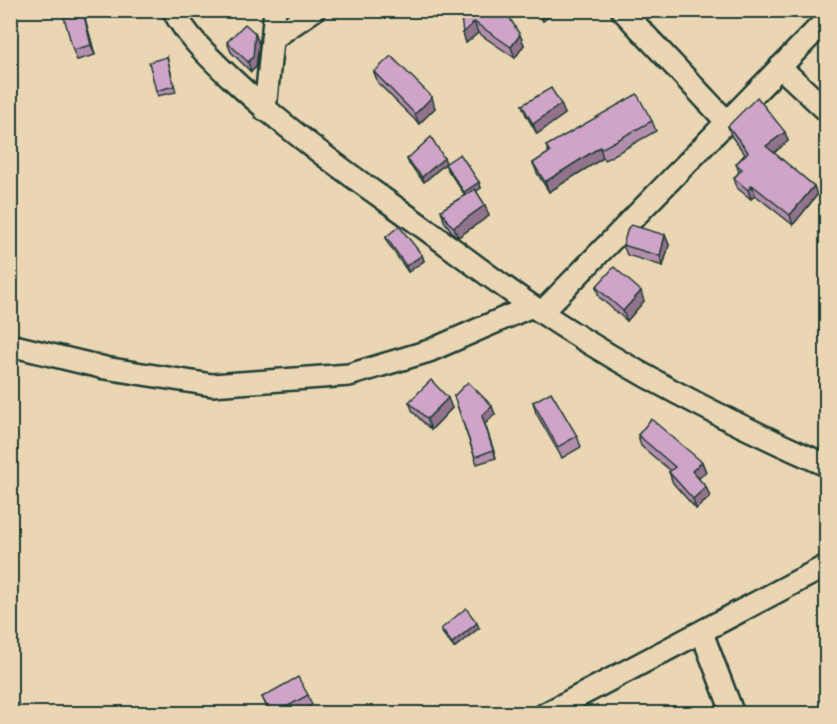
<svg xmlns="http://www.w3.org/2000/svg" width="837" height="724" viewBox="0 0 837 724" font-family="'Playpen Sans',sans-serif">
<rect width="100%" height="100%" fill="#ebd6b4"/>
<filter id="ink" filterUnits="userSpaceOnUse"><feTurbulence type="fractalNoise" baseFrequency=".0167" numOctaves="2"/><feDisplacementMap in="SourceGraphic" scale="12" xChannelSelector="R" yChannelSelector="G"/><feConvolveMatrix kernelMatrix="1 2 1 2 8 2 1 2 1" color-interpolation-filters="sRGB"/></filter>
<g filter="url(#ink)">
<g fill="none" stroke-linecap="round" stroke-linejoin="round">
<defs>
<g id="minor">
<path d="M173 10C187 37 210 58 232 79 280 124 334 164 388 202 437 236 483 273 532 306 624 369 724 420 826 465"/>
<path d="M622 10 727 122"/>
<path d="M272 39 314 10"/>
<path d="M780 67 826 110"/>
<path d="M265 110 275 10"/>
<path d="M542 312 826 20"/>
<path d="M10 345 105 368 212 385 349 375 429 351 532 306"/>
<path d="M702 633 733 714"/>
<path d="M545 714 826 566"/>
</g>
</defs>
<use href="#minor" stroke="#1f3d34" stroke-width="26"/>
<use href="#minor" stroke="#ebd6b4" stroke-width="21"/>
</g>
<g fill="#b38dac" stroke="#1f3d34" stroke-width="1.5">
<path d="M460 10 520 35 524 45 515 58 478 33 466 43Z"/>
<path d="M535 10H558L543 21Z"/>
<path d="M86 22 95 55 77 60 73 50Z"/>
<path d="M255 33 259 44 256 67 251 72 231 52 227 42Z"/>
<path d="M167 57 176 92 158 96 156 91Z"/>
<path d="M374 72 435 108 419 124 378 83Z"/>
<path d="M522 105 565 114 537 134 526 115Z"/>
<path d="M652 121 656 131 605 160 603 158 549 192 537 173 533 163 549 153 546 146Z"/>
<path d="M728 126 788 141 774 153 814 186 817 195 793 225 755 195 751 199 737 188 734 178 739 172 736 164 745 154 731 136Z"/>
<path d="M444 158 446 163 479 182 481 188 476 191 485 205 489 216 458 237 452 232 444 221 441 210 465 195 447 169 445 164 424 182 409 164 407 159Z"/>
<path d="M665 235 669 245 663 266 627 255 623 245Z"/>
<path d="M386 237 422 255 424 261 408 272 387 242Z"/>
<path d="M596 287 644 301 627 321 599 297Z"/>
<path d="M454 396 495 414 485 424 496 458 477 464Z"/>
<path d="M409 402 452 408 431 430 413 412Z"/>
<path d="M533 402 577 436 581 447 562 458 536 413Z"/>
<path d="M638 435 702 462 706 472 698 479 706 487 710 497 696 509 673 483 669 472 671 471 641 446Z"/>
<path d="M479 628 454 648 443 634 441 629Z"/>
<path d="M308 695 312 705 296 714H270L262 697Z"/>
</g>
<g fill="#92738c" stroke="#1f3d34" stroke-width="1.5">
<path d="M539 10H558L543 21Z"/>
<path d="M83 12 86 22 95 55 91 45Z"/>
<path d="M474 22 478 33 466 43 463 33Z"/>
<path d="M255 33 259 44 256 67 251 72 248 62Z"/>
<path d="M520 35 524 45 515 58 511 47Z"/>
<path d="M432 97 435 108 419 124 415 114Z"/>
<path d="M561 104 565 114 537 134 533 124Z"/>
<path d="M785 132 788 141 770 156 766 146Z"/>
<path d="M600 147 603 158 549 192 545 182Z"/>
<path d="M444 158 446 163 424 182 422 177Z"/>
<path d="M479 182 481 188 466 198 464 192Z"/>
<path d="M752 185 755 195 751 199 748 190Z"/>
<path d="M814 186 817 195 793 225 790 215Z"/>
<path d="M485 205 489 216 458 237 454 227Z"/>
<path d="M665 235 669 245 663 266 660 256Z"/>
<path d="M422 255 424 261 408 272 406 266Z"/>
<path d="M641 291 644 301 627 321 623 311Z"/>
<path d="M448 398 452 408 431 430 427 419Z"/>
<path d="M492 406 495 414 485 424 496 458 482 416Z"/>
<path d="M702 462 706 472 695 481 692 471Z"/>
<path d="M706 487 710 497 696 509 693 499Z"/>
<path d="M477 623 479 628 454 648 452 643Z"/>
</g>
<g fill="#d0a4c8" stroke="#1f3d34" stroke-width="1.5">
<path d="M460 10H505L520 35 511 47 474 22 463 33Z"/>
<path d="M83 12 91 45 73 50 64 17Z"/>
<path d="M245 24 255 33 253 57 248 62 227 42Z"/>
<path d="M391 56 432 97 415 114 374 72Z"/>
<path d="M167 57 174 86 156 91 149 62Z"/>
<path d="M551 88 561 104 533 124 522 105Z"/>
<path d="M637 94 652 121 601 149 600 147 545 182 533 163 550 152 546 146Z"/>
<path d="M757 97 785 132 766 146 814 186 790 215 752 185 748 190 734 178 742 169 736 164 748 152 728 126Z"/>
<path d="M431 137 444 158 422 177 407 159Z"/>
<path d="M460 154 479 182 464 192 445 164Z"/>
<path d="M475 189 485 205 454 227 448 222 441 210Z"/>
<path d="M631 225 665 235 660 256 623 245 628 228Z"/>
<path d="M399 226 422 255 406 266 386 237Z"/>
<path d="M614 267 641 291 623 311 596 287Z"/>
<path d="M431 380 448 398 427 419 409 402Z"/>
<path d="M468 382 492 406 482 416 493 450 475 457 454 396Z"/>
<path d="M551 392 577 436 558 447 533 402Z"/>
<path d="M651 419 702 462 692 471 706 487 693 499 669 472 675 467 638 435Z"/>
<path d="M466 608 477 623 452 643 441 629Z"/>
<path d="M298 677 308 695 274 714H271L262 697Z"/>
</g>
</g>
<rect width="837" height="724" fill="none" stroke="#ebd6b4" stroke-width="36"/>
<rect x="18" y="18" width="801" height="688" fill="none" stroke="#1f3d34" stroke-width="2" filter="url(#ink)"/>
</svg>
